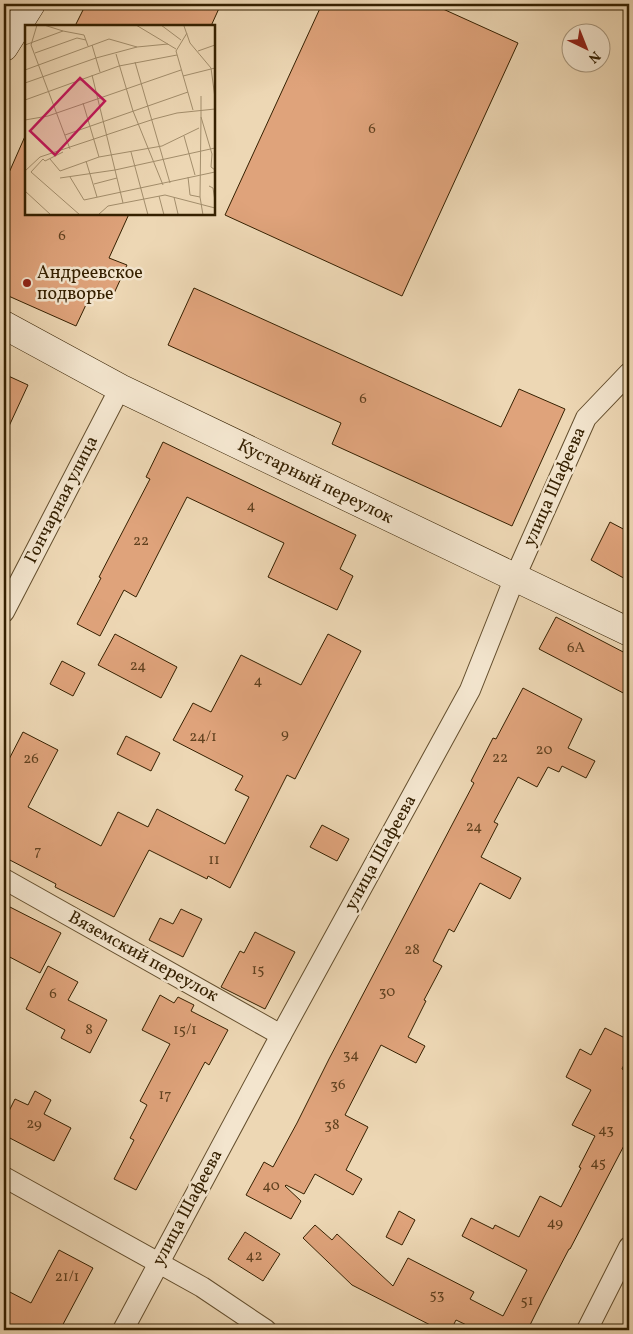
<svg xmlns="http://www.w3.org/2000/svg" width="633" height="1334" viewBox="0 0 633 1334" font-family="Vollkorn,serif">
<rect width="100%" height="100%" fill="#edd7b4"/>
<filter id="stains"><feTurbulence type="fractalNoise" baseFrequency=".004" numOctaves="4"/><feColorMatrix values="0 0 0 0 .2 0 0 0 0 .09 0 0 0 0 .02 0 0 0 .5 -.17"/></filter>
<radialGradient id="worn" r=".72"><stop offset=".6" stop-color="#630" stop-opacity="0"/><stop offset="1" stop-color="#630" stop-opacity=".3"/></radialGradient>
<g fill="#dfa37b" stroke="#352000">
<path d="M86 4H221L211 26H75Z"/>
<path d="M322 4H432L518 43 402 296 225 215Z"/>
<path d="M26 134V214H129L109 258 127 265 111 300 92 292 76 326 4 294V184Z"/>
<path d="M194 288 501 427 519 389 565 409 512 526 332 444 341 423 168 345Z"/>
<path d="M4 374 28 385 4 437Z"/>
<path d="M163 442 356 535 340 569 353 576 337 610 268 577 284 543 187 497 136 597 124 590 100 636 77 624 101 578 99 577 150 479 146 477Z"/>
<path d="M610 522 629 532V581L591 560Z"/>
<path d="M556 617 629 655V696L539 649Z"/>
<path d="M115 634 177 667 161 698 98 665Z"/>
<path d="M328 634 361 651 295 779 287 775 230 888 208 876 207 879 149 850 114 917 55 887 56 884 4 857V769L23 732 58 750 28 807 101 846 118 812 148 827 157 809 225 844 249 797 235 790 243 776 173 740 193 703 211 712 241 655 301 685Z"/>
<path d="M62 661 85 673 73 696 50 684Z"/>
<path d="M523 688 582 719 568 748 595 761 586 778 562 766 559 772 548 767 537 787 518 777 494 822 498 824 481 857 521 878 510 899 480 883 454 932 449 929 433 961 442 966 424 1000 426 1001 408 1037 425 1046 416 1063 381 1045 345 1115 368 1127 346 1170 362 1179 353 1195 315 1174 304 1194 286 1185 285 1186 301 1201 291 1219 246 1195 264 1162 273 1167 297 1123 329 1059 474 783 471 781 493 738 496 739Z"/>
<path d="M126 736 160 753 151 771 117 754Z"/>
<path d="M322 825 349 839 337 861 310 847Z"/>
<path d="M4 904 61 933 40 973 4 954Z"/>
<path d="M181 909 202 919 183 957 149 940 160 918 173 924Z"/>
<path d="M255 932 295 952 265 1009 221 987 240 951 244 953Z"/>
<path d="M48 966 78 982 68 1000 107 1020 90 1053 61 1038 65 1030 26 1009Z"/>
<path d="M160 995 174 1003 178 997 194 1005 191 1011 228 1030 209 1065 205 1062 136 1190 114 1179 134 1140 130 1138 147 1105 140 1101 170 1044 142 1030Z"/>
<path d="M605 1028 629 1040V1054L622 1069 629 1073V1136L570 1249H569L544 1297 528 1329 531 1330H477L456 1320 451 1330H440L352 1285 303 1238 315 1225 332 1240 337 1234 393 1286 408 1258 474 1292 470 1299 503 1316 527 1270 462 1236 471 1218 493 1229 495 1225 519 1237 540 1196 561 1207 581 1168 579 1167 595 1136 572 1125 591 1090 566 1077 580 1049 591 1055Z"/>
<path d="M35 1091 51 1100 44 1114 71 1128 54 1161 4 1135V1121L15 1099 28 1105Z"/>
<path d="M399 1211 415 1220 402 1245 386 1237Z"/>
<path d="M245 1232 280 1254 263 1281 228 1259Z"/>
<path d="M59 1250 93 1268 60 1330H4V1289L31 1303Z"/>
</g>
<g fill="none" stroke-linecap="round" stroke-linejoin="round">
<defs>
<g id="street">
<path d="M4 612 120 388"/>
<path d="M4 879 281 1035"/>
<path d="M4 1177 202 1287 266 1330"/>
<path d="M123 1330 281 1035 470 690 515 577 586 418 629 373"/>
<path d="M587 1330 629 1247"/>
</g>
<g id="secondary">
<path d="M4 47 31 4"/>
<path d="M4 325 120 388 629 632"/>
</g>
</defs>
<use href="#street" stroke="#634e2d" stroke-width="22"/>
<use href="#secondary" stroke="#352000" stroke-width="29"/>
<use href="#street" stroke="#f3e5ce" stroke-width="20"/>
<use href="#secondary" stroke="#f3e5ce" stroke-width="28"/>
</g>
<circle fill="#8f2418" stroke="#f3e5ce" stroke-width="2" cx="27" cy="283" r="5"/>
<g text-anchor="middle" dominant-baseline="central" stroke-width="5" stroke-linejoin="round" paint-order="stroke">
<g font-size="15" fill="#60411f">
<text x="372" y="129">6</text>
<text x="62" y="236">6</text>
<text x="363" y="399">6</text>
<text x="251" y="506">4</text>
<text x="141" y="541">22</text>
<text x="576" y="648">6А</text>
<text x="138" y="666">24</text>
<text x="258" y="681">4</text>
<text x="285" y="734">9</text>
<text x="203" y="737">24/1</text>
<text x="544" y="750">20</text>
<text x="500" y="758">22</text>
<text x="31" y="759">26</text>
<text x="474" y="827">24</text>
<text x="38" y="851">7</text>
<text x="214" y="860">11</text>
<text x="412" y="950">28</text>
<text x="258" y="970">15</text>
<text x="387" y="992">30</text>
<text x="53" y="994">6</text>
<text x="89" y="1030">8</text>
<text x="185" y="1030">15/1</text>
<text x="351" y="1055">34</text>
<text x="338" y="1085">36</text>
<text x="165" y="1095">17</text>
<text x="34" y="1124">29</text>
<text x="332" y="1125">38</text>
<text x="606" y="1130">43</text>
<text x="598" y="1163">45</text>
<text x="271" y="1186">40</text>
<text x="555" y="1223">49</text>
<text x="254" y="1256">42</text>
<text x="67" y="1277">21/1</text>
<text x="437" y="1295">53</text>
<text x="527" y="1301">51</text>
</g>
<g font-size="18" fill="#352000" stroke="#f3e5ce" text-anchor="start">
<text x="37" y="273">Андреевское<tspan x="37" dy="21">подворье</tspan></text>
</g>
<g font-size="18" fill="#352000" stroke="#f3e5ce">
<text transform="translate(315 482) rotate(26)">Кустарный переулок</text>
<text transform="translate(555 487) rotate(-66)">улица Шафеева</text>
<text transform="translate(62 500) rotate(-63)">Гончарная улица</text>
<text transform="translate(381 853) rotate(-61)">улица Шафеева</text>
<text transform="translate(143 957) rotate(29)">Вяземский переулок</text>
<text transform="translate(188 1208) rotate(-62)">улица Шафеева</text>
</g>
</g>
<g transform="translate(25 25)">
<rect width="190" height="190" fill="#edd7b4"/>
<path fill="none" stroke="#a38e6c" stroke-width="1" d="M12 0 6 20 45 124M19 0 38 6M111 0 151 24M136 0 156 15M159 1 165 18 186 43 190 73M162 8 151 26 168 85M0 20 38 6 59 10 63 21M67 20 75 47M173 26 190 20M10 28 52 13 61 15M91 29 108 86 138 160M110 37 145 158M0 45 84 14 112 22M67 50 98 178M158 51 190 43M0 58 71 33 112 22 143 19M176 71V92L187 129 186 142 190 145M0 75 94 41 152 30M58 78 74 132M176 92 175 172 178 190M0 95 23 91 156 45M40 110 163 67M159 111 170 150M106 127 123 190M18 134 6 147 55 190M18 134 20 136 38 127M25 134 35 146 74 132 137 121 174 103M61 136 72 172M0 146 15 132 129 94 152 88 190 84M45 152 59 175 190 147M163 152 165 170 175 172M35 153 90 145 190 123M69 159 92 153M184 161 188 163 190 176M0 166 26 190M134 171 139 190M149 172 153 189M73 190 83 181 140 170 190 183"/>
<path fill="#c2185b" fill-opacity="0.15" stroke="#c2185b" stroke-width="2.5" d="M55 53 80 76 30 130 5 106Z"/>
<rect width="190" height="190" fill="none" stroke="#352000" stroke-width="2.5"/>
</g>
<rect width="633" height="1334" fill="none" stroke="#edd7b4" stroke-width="20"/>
<rect x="5" y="5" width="623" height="1324" fill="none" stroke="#352000" stroke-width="2.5"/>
<rect x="10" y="10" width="613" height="1314" fill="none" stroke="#352000"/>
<g transform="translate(586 48) rotate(137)"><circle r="24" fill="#f3e5ce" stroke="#a7967c"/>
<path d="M0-4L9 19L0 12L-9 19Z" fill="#8f2418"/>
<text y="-8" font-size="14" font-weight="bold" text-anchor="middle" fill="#352000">N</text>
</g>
<rect width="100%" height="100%" filter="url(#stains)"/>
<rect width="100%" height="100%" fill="url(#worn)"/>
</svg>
